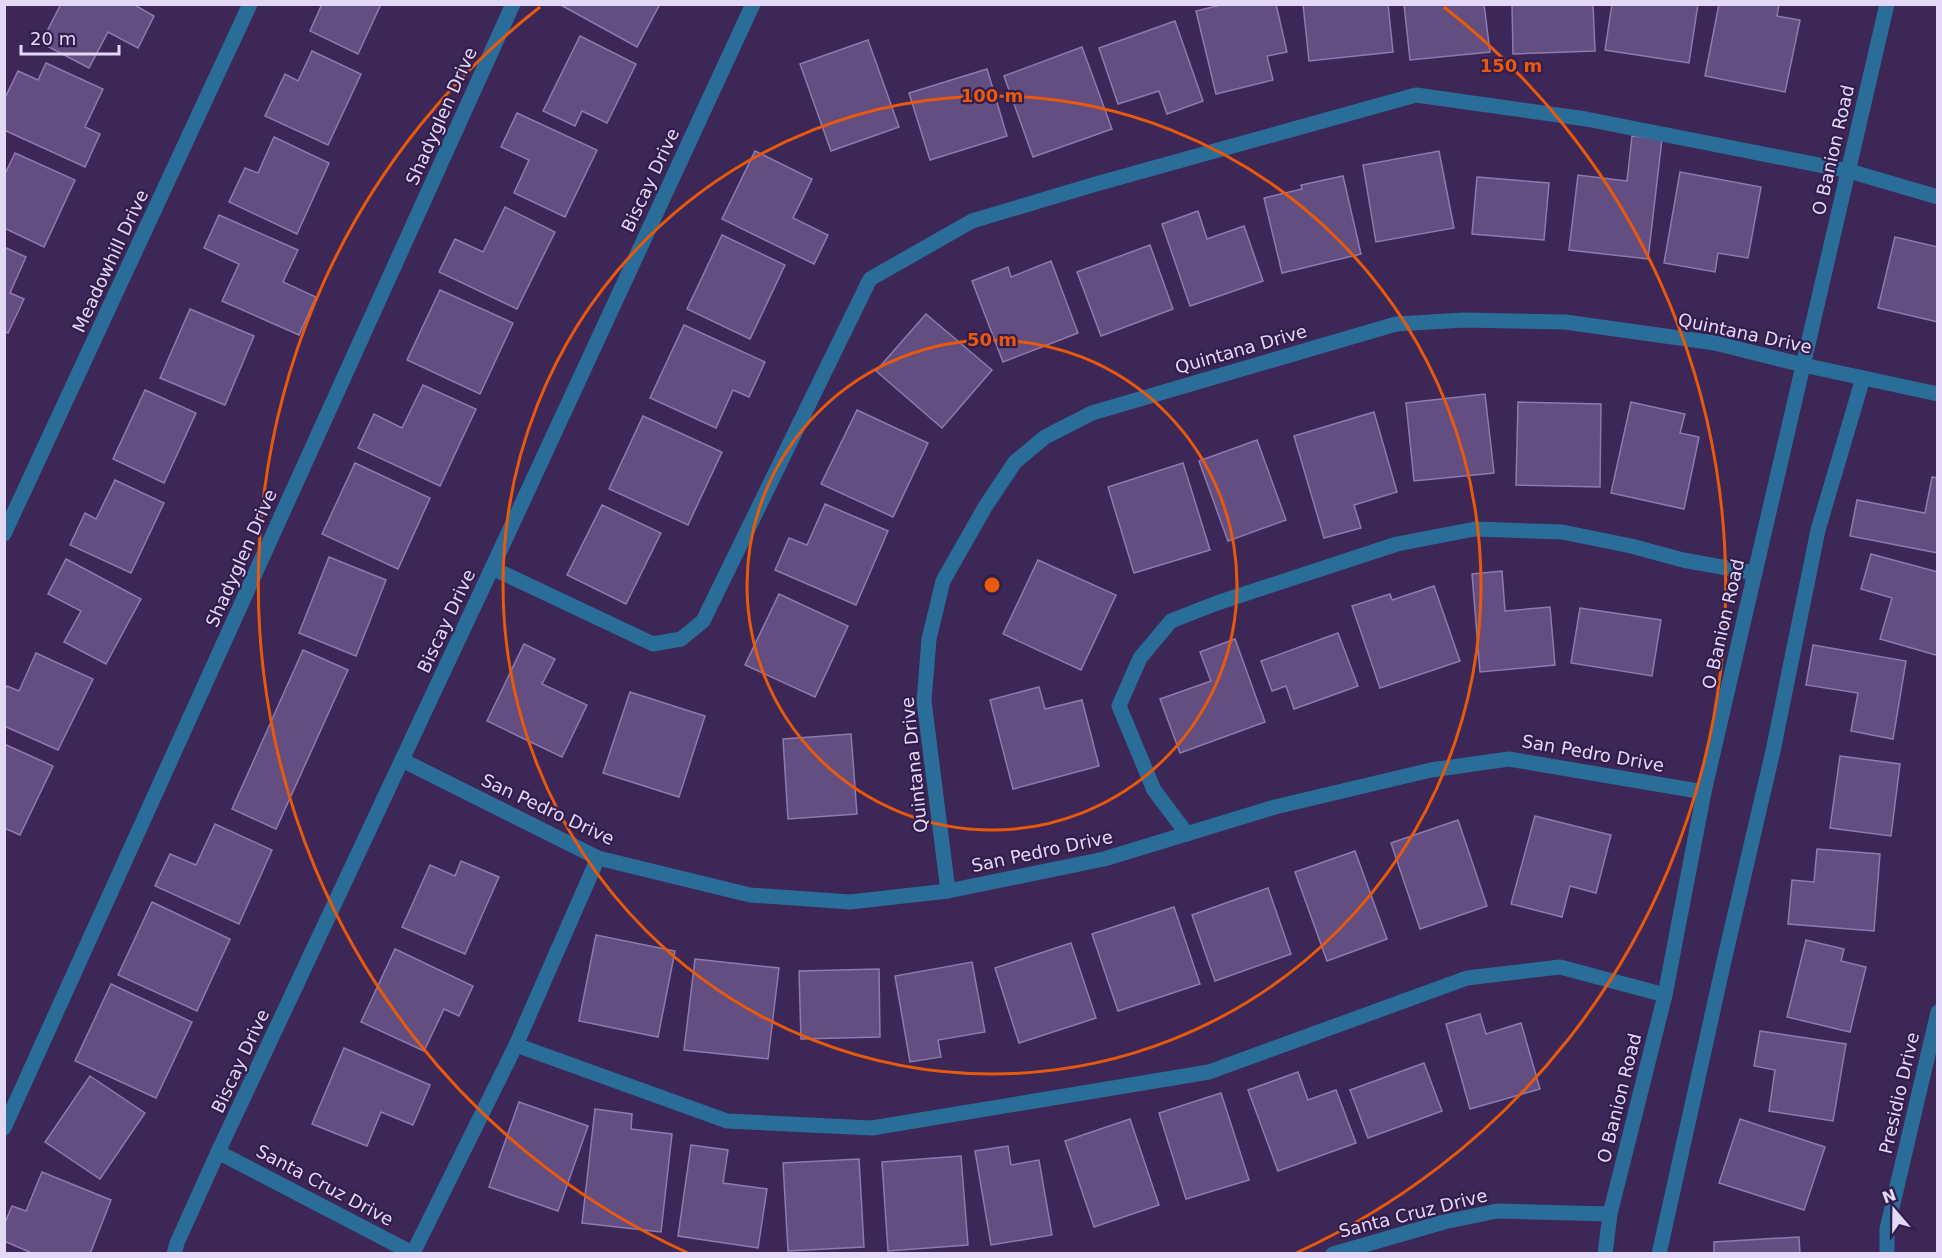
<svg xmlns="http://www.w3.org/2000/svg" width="1942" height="1258" viewBox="0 0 1942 1258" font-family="'DejaVu Sans',sans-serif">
<rect width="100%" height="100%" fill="#3c2757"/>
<g fill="#634e82" stroke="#8f7ab0" stroke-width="1.5">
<path d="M61 4H133L154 16 138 48 108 32 89 68 41 43Z"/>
<path d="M322 4H381L358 54 310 31Z"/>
<path d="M559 4H660L637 47Z"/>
<path d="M1225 4H1276L1287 52 1267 56 1273 80 1216 94 1196 11Z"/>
<path d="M1303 4H1388L1393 52 1309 61Z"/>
<path d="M1404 4H1484L1490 52 1410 60Z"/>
<path d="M1512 4H1593L1595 51 1513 54Z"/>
<path d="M1612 4H1698L1689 63 1605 50Z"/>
<path d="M1719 4H1779L1777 16 1800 20 1785 92 1705 76Z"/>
<path d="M1175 21 1203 101 1167 114 1159 91 1118 104 1099 48Z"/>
<path d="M580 36 636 64 607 123 582 111 575 126 543 111Z"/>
<path d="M868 40 899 127 831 151 800 64Z"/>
<path d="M1082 47 1112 129 1033 157 1004 76Z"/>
<path d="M312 51 361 74 328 145 265 116 285 74 298 81Z"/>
<path d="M46 63 103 89 85 127 100 134 85 167 4 130V100L18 71 38 80Z"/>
<path d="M987 69 1007 136 930 160 909 93Z"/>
<path d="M517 113 597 150 565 217 514 193 529 160 501 147Z"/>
<path d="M1632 136 1662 139 1648 259 1569 250 1578 175 1627 181Z"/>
<path d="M274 137 329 163 297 234 229 202 245 168 258 173Z"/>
<path d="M755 151 812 179 793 218 828 235 814 264 722 219Z"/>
<path d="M1439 151 1454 228 1376 242 1363 165Z"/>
<path d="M15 153 75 180 44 247 4 228V176Z"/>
<path d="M1680 172 1761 187 1748 258 1718 253 1715 272 1664 263Z"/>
<path d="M1343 176 1361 254 1282 273 1264 198 1302 189 1301 185Z"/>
<path d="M1477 177 1549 183 1544 240 1472 234Z"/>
<path d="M505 207 555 232 517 309 439 272 455 239 483 252Z"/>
<path d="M1198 211 1207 239 1244 226 1263 281 1190 306 1162 224Z"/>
<path d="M219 215 298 250 283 282 316 297 299 335 222 301 239 264 204 248Z"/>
<path d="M722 235 785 265 750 339 687 309Z"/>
<path d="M1895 237 1938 247V322L1878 308Z"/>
<path d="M1150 245 1173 309 1101 336 1077 272Z"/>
<path d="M4 247 26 257 10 293 24 299 8 333 4 331Z"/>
<path d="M1051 261 1078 333 1003 362 972 281 1008 267 1011 277Z"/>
<path d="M440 290 513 323 480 394 407 360Z"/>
<path d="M190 309 254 336 225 405 160 378Z"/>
<path d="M926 314 992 370 942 428 876 371Z"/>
<path d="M684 325 765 362 749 397 733 390 716 428 650 398Z"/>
<path d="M423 385 476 409 440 486 358 448 374 414 402 428Z"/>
<path d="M145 390 196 413 164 483 113 459Z"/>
<path d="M1485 394 1494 473 1414 481 1406 403Z"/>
<path d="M1518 402 1601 404 1600 487 1516 485Z"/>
<path d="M1631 402 1685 414 1680 433 1699 437 1684 509 1611 493Z"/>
<path d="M857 410 928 443 893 517 821 484Z"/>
<path d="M1374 412 1397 492 1354 505 1361 528 1324 538 1294 436Z"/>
<path d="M643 416 722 452 688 525 609 489Z"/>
<path d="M1257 440 1286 520 1228 541 1199 461Z"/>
<path d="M355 463 430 498 398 569 322 534Z"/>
<path d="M1183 463 1210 550 1134 573 1108 487Z"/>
<path d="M1932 477 1938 478V553L1850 536 1857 500 1925 513Z"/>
<path d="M115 480 164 503 131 573 70 545 85 513 96 519Z"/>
<path d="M825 504 888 531 856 605 775 570 789 538 807 545Z"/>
<path d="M602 505 661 533 626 604 567 575Z"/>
<path d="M1871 554 1938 572V650L1936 655 1880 639 1892 598 1861 589Z"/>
<path d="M329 557 386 580 356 656 299 633Z"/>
<path d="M66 559 141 599 106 664 64 642 81 611 48 594Z"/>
<path d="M1038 560 1116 595 1081 670 1003 634Z"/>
<path d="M1502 571 1505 611 1550 607 1555 665 1480 672 1472 574Z"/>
<path d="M1434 586 1460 661 1380 688 1352 606 1390 594 1392 600Z"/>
<path d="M779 594 848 626 815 697 745 665Z"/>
<path d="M1580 608 1661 620 1652 676 1571 663Z"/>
<path d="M1338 633 1358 686 1294 709 1286 686 1272 691 1261 661Z"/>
<path d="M1235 639 1265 722 1180 753 1160 699 1211 681 1200 652Z"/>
<path d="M524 644 555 659 542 684 587 705 562 757 487 721Z"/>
<path d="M1813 645 1906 661 1893 739 1851 731 1858 693 1806 685Z"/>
<path d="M303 650 348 670 276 829 232 809Z"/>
<path d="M36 653 93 679 58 750 4 726V691L7 686 19 691Z"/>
<path d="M1039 687 1045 709 1082 700 1099 766 1013 789 990 700Z"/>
<path d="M630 692 705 716 679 797 603 773Z"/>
<path d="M851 734 857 814 788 819 783 739Z"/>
<path d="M4 744 53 766 20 835 4 828Z"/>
<path d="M1840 756 1900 764 1891 836 1830 828Z"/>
<path d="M1535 816 1611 835 1596 893 1570 886 1562 917 1511 904Z"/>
<path d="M1458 820 1487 906 1420 929 1391 843Z"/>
<path d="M215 824 272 850 239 924 155 886 170 854 196 865Z"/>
<path d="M1817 849 1880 854 1874 931 1788 924 1792 880 1814 882Z"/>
<path d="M1355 851 1387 939 1327 961 1295 872Z"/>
<path d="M461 861 499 877 465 954 402 927 430 865 455 876Z"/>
<path d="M1268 888 1291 954 1215 981 1192 915Z"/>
<path d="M152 902 230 939 197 1011 118 975Z"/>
<path d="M1174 907 1200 984 1118 1011 1092 934Z"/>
<path d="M596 935 675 951 658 1037 579 1021Z"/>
<path d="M1806 940 1844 949 1841 961 1866 967 1850 1032 1787 1017Z"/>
<path d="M1071 943 1096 1018 1019 1043 995 968Z"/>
<path d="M395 949 473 986 459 1016 444 1009 424 1051 361 1022Z"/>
<path d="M695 959 779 968 768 1059 684 1050Z"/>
<path d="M972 962 985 1032 938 1040 941 1057 910 1062 895 976Z"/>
<path d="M879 969 880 1037 801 1039 799 971Z"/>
<path d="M111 984 192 1022 156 1098 75 1061Z"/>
<path d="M1480 1014 1486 1034 1521 1023 1540 1089 1470 1109 1446 1024Z"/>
<path d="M1760 1031 1846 1044 1833 1121 1769 1111 1775 1070 1754 1066Z"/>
<path d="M344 1048 430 1085 413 1125 381 1112 367 1146 312 1124Z"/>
<path d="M1424 1063 1442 1111 1368 1138 1350 1090Z"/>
<path d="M1298 1072 1308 1100 1336 1090 1356 1143 1278 1171 1248 1090Z"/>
<path d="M90 1076 145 1113 100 1179 45 1142Z"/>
<path d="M1221 1093 1249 1180 1186 1199 1159 1113Z"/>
<path d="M519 1102 588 1126 558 1211 489 1187Z"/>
<path d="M595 1109 632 1114 631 1129 672 1134 661 1232 582 1223Z"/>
<path d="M1130 1119 1159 1205 1094 1227 1065 1141Z"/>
<path d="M1740 1119 1825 1147 1804 1210 1719 1183Z"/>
<path d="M691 1145 728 1150 723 1183 767 1189 758 1248 678 1236Z"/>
<path d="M1008 1146 1011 1165 1039 1160 1052 1235 991 1245 975 1151Z"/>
<path d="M961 1156 968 1245 888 1251 882 1162Z"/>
<path d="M859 1159 864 1247 788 1251 783 1163Z"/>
<path d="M42 1172 111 1200 90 1254H34L4 1241V1225L12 1206 26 1211Z"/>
<path d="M1799 1237 1800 1254H1714V1242Z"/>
</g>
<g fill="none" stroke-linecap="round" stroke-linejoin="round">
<g stroke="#2a6d99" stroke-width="15">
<path d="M492 568 653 644 681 639 703 621 870 279 972 221 1096 184 1416 95 1586 119 1849 171 1938 197"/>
<path d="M1187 834 1154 790 1119 706 1140 658 1171 621 1217 603 1397 544 1475 529 1562 532 1631 546 1683 560 1755 573"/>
<path d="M516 1045 727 1121 872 1128 1209 1072 1467 978 1560 967 1665 995"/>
<path d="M4 1128 513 4"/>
<path d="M413 1253 516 1045 598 858"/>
<path d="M1659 1254 1724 961 1773 751 1818 530 1863 378"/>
</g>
<g stroke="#2a6d99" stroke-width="15">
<path d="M4 534 250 4"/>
<path d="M402 760 598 858 750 895 850 902 948 891 1104 859 1275 807 1431 770 1509 759 1704 792"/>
<path d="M948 891 924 701 929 639 943 581 985 507 1015 462 1045 437 1092 413 1396 324 1464 320 1565 322 1715 343 1803 365 1938 394"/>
<path d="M218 1152 414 1254"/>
<path d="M174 1254 177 1243 218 1152 492 568 753 4"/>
<path d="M1333 1254 1444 1222 1497 1211 1610 1214"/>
<path d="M1887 1254V1229L1938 1012"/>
</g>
<path stroke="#2a6d99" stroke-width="15" d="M1605 1254 1610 1214 1665 995 1704 792 1887 4"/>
</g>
<g fill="none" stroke="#e8590c" stroke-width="3">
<circle cx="992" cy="585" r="245"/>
<circle cx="992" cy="585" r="489"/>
<path d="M688 1253A734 734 0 0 1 540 7M1444 7A734 734 0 0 1 1296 1253"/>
</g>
<g text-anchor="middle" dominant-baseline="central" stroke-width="4.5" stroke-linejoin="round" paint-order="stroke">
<g font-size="18" fill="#e3d8f6" stroke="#321d4c">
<text transform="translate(441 116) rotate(-66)">Shadyglen Drive</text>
<text transform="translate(1833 150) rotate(-77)">O Banion Road</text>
<text transform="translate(650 180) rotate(-65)">Biscay Drive</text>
<text transform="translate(110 261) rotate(-65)">Meadowhill Drive</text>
<text transform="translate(1745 333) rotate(12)">Quintana Drive</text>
<text transform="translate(1241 349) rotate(-16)">Quintana Drive</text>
<text transform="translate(241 558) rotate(-66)">Shadyglen Drive</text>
<text transform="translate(446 621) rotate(-65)">Biscay Drive</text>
<text transform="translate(1723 624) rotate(-77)">O Banion Road</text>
<text transform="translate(1593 753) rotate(10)">San Pedro Drive</text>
<text transform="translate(914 765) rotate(-96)">Quintana Drive</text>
<text transform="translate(548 809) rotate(25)">San Pedro Drive</text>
<text transform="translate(1042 851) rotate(-12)">San Pedro Drive</text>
<text transform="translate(240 1061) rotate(-65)">Biscay Drive</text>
<text transform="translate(1899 1093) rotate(-77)">Presidio Drive</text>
<text transform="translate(1619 1098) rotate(-76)">O Banion Road</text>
<text transform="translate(325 1185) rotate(28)">Santa Cruz Drive</text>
<text transform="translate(1413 1213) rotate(-14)">Santa Cruz Drive</text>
</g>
</g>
<circle cx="992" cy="585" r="9" fill="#e8590c" stroke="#321d4c" stroke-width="3"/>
<g font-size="18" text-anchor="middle" font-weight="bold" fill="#e8590c" stroke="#321d4c" stroke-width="4.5" stroke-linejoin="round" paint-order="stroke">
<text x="1511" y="72">150 m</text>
<text x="992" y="102">100 m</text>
<text x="992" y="346">50 m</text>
</g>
<rect width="1942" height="1258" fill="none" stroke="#e3d8f6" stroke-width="12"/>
<g transform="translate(1894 1210) rotate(340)" stroke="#321d4c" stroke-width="4.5" paint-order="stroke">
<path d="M0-4.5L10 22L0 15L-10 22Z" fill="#e3d8f6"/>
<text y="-9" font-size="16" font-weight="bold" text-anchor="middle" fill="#e3d8f6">N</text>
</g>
<path d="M21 45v9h98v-9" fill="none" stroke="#e3d8f6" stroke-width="3"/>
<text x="30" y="45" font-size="18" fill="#e3d8f6" stroke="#321d4c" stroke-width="4.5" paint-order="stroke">20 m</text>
</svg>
